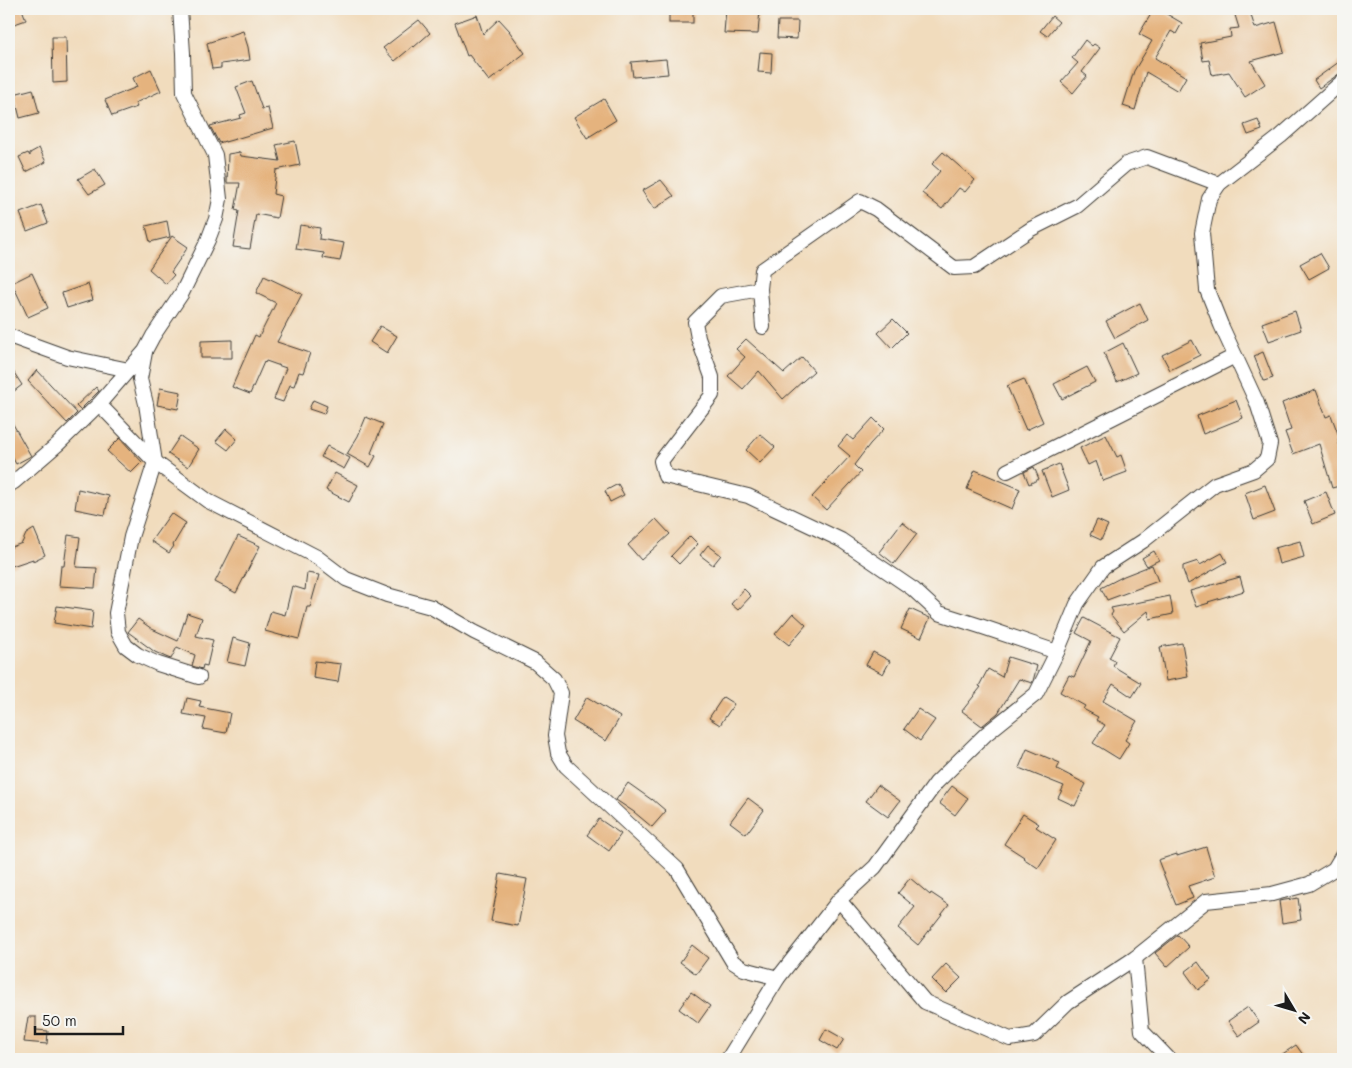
<svg xmlns="http://www.w3.org/2000/svg" width="1352" height="1068" viewBox="0 0 1352 1068" font-family="Mali,sans-serif">
<rect width="100%" height="100%" fill="#f6f6f2"/>
<filter id="ink" filterUnits="userSpaceOnUse"><feTurbulence type="fractalNoise" baseFrequency=".02" numOctaves="2"/><feDisplacementMap in="SourceGraphic" scale="10" xChannelSelector="R" yChannelSelector="G"/><feConvolveMatrix kernelMatrix="1 2 1 2 8 2 1 2 1" color-interpolation-filters="sRGB"/></filter>
<filter id="wash" filterUnits="userSpaceOnUse"><feTurbulence type="fractalNoise" baseFrequency=".0096" numOctaves="4" result="noise"/><feDisplacementMap in="SourceGraphic" scale="20" xChannelSelector="R" yChannelSelector="G"/><feGaussianBlur stdDeviation="1.12" result="paint"/><feColorMatrix in="noise" values="0 0 0 0 0 0 0 0 0 0 0 0 0 0 0 0 0 1.4 0 .05"/><feComposite in="paint" operator="in"/></filter>
<g filter="url(#wash)">
<rect width="100%" height="100%" fill="#f1dcbd"/>
<g id="blocks">
<g fill="#e5b37e">
<path d="M9 9H22L26 20 9 26Z"/>
<rect x="669" y="9" width="24" height="14"/>
<path d="M726 9H760L758 34 724 33Z"/>
<path d="M1154 9H1158L1182 23 1176 34 1171 31 1155 58 1186 77 1178 91 1146 72 1135 110 1123 106 1134 71 1152 41 1139 34Z"/>
<path d="M1243 9H1249L1255 28 1276 22 1284 52 1251 61 1265 84 1245 97 1229 72 1212 75 1209 60 1203 61 1200 43 1231 37 1230 29 1239 28 1234 12Z"/>
<path d="M477 15 483 34 499 19 510 31H509L525 53 489 81 469 55 467 56 455 23Z"/>
<path d="M1052 16 1059 22 1047 36 1040 31Z"/>
<path d="M419 20 430 33 414 47 413 46 395 61 383 48Z"/>
<path d="M778 21H798L797 39 777 38Z"/>
<path d="M243 31 248 47 250 60 221 64V68L212 69 207 43Z"/>
<path d="M52 37H66L67 82 53 83Z"/>
<path d="M1085 40 1092 46 1094 44 1100 48 1082 72 1087 76 1073 93 1061 82 1078 63 1072 58Z"/>
<path d="M760 52 772 53 771 73 758 72Z"/>
<path d="M666 59 668 74 633 77 631 62Z"/>
<path d="M1343 59V71L1319 88 1314 80Z"/>
<path d="M151 69 161 91 135 103 137 107 112 116 105 100 137 87 133 78Z"/>
<path d="M252 81 262 109 268 108 273 128 225 142V141L219 143 210 126 241 118 240 115 246 113 236 87Z"/>
<path d="M33 89 39 113 20 118 14 94Z"/>
<path d="M604 99 616 120 587 138 574 117Z"/>
<path d="M1258 120 1262 130 1248 135 1244 125Z"/>
<path d="M295 141 300 165 276 170 273 194 281 196 277 218 256 214 250 249 233 247 239 211 235 210 240 183H227L228 154 240 152 241 156 280 161 276 145Z"/>
<path d="M39 148 46 162 26 172 19 157 28 153 30 156V153Z"/>
<path d="M943 152 975 180 965 192 959 188 942 209 922 193 940 171 932 164Z"/>
<path d="M95 169 105 185 89 194 78 179Z"/>
<path d="M661 180 674 196 654 209 642 191Z"/>
<path d="M41 205 48 223 27 231 20 213Z"/>
<path d="M167 221 170 237 150 242 146 226Z"/>
<path d="M300 225 320 228 319 239 344 243 340 261 323 258 324 253 296 249Z"/>
<path d="M172 236 188 247 171 272 174 275 166 284 149 269Z"/>
<path d="M1320 253 1329 268 1309 279 1300 264Z"/>
<path d="M32 273 48 308 28 317 12 283Z"/>
<path d="M264 276 302 294 277 342 310 353 303 373 299 372 294 386 290 385 283 402 274 399 286 368 266 361 265 363 264 362 250 394 232 387 255 335 259 337 276 303 256 293Z"/>
<path d="M88 284 93 300 67 308 62 293Z"/>
<path d="M1140 303 1148 320 1115 338 1106 321Z"/>
<path d="M1295 311 1301 330 1269 341 1262 323Z"/>
<path d="M893 319 907 333 892 348 878 333Z"/>
<path d="M380 326 397 336 387 353 370 342Z"/>
<path d="M746 339 784 373 802 357 814 371 783 399 759 371 743 389 728 376 745 357 736 349Z"/>
<path d="M232 340V358H201V341Z"/>
<path d="M1192 340 1200 355 1170 370 1162 355Z"/>
<path d="M1123 343 1137 373 1117 382 1104 353Z"/>
<path d="M1263 352 1273 378 1264 381 1254 356Z"/>
<path d="M9 365 22 385 9 395Z"/>
<path d="M1087 367 1095 382 1062 399 1054 384Z"/>
<path d="M37 370 77 413 67 423 28 381Z"/>
<path d="M1024 379 1043 422 1026 430 1007 386Z"/>
<path d="M96 387 99 391 80 410 76 406Z"/>
<path d="M160 388 181 392 178 409 157 405Z"/>
<path d="M1316 390 1326 417 1331 415 1340 439 1338 440 1343 458V485L1332 488 1319 444 1293 454 1285 432 1291 430 1282 403Z"/>
<path d="M313 400 327 406 324 414 309 409Z"/>
<path d="M1236 400 1243 418 1203 434 1197 416Z"/>
<path d="M9 417 31 456 16 464 9 451Z"/>
<path d="M366 417 383 424 371 453 376 456 370 467 347 454 358 436Z"/>
<path d="M873 418 884 429 870 444 854 465 861 472 826 510 812 497 850 456 838 446 847 435 853 440Z"/>
<path d="M226 429 237 439 228 450 216 441Z"/>
<path d="M760 434 775 447 760 463 746 450Z"/>
<path d="M1106 435 1117 457 1121 455 1127 472 1103 481 1096 461 1088 465 1080 448Z"/>
<path d="M180 436 199 449 188 467 168 454Z"/>
<path d="M120 438 142 462 131 473 107 451Z"/>
<path d="M327 446 350 458 344 469 321 457Z"/>
<path d="M1059 464 1069 490 1052 497 1042 471Z"/>
<path d="M1034 467 1039 479 1029 484 1024 472Z"/>
<path d="M975 470 1020 489 1012 509 967 489Z"/>
<path d="M335 473 358 485 349 502 326 490Z"/>
<path d="M618 484 624 495 610 502 605 491Z"/>
<path d="M1265 485 1275 512 1254 520 1245 493Z"/>
<path d="M78 489 109 496 105 515 75 509Z"/>
<path d="M1326 492 1335 515 1313 524 1304 501Z"/>
<path d="M171 513 186 523 173 545 174 546 169 553 151 541Z"/>
<path d="M656 519 670 534 641 560 628 545Z"/>
<path d="M1097 520 1108 525 1101 540 1090 535Z"/>
<path d="M902 522 917 534 894 564 879 552Z"/>
<path d="M34 529 45 555 33 561V559L9 567V548L22 543 26 534Z"/>
<path d="M68 535 80 537 76 567 97 568 95 588 59 586 61 566H64Z"/>
<path d="M238 536 260 546 236 593 215 582Z"/>
<path d="M690 536 698 544 679 564 671 556Z"/>
<path d="M1300 541 1304 557 1279 564 1275 548Z"/>
<path d="M708 545 721 555 713 565 700 555Z"/>
<path d="M1154 551 1159 560 1147 566 1142 558Z"/>
<path d="M1222 553 1227 562 1188 584 1183 570V566L1198 561 1200 565Z"/>
<path d="M1152 565 1158 581 1107 600 1101 588 1124 576Z"/>
<path d="M307 573 319 575 310 607H307L299 639 283 635V636L265 631 271 611 285 615 292 586 305 590Z"/>
<path d="M1240 577 1244 591 1208 602 1209 603 1196 607 1190 591Z"/>
<path d="M744 589 751 596 738 610 731 604Z"/>
<path d="M1170 596 1173 614 1150 619 1148 611 1124 631 1111 615 1113 612 1111 608Z"/>
<path d="M57 606 93 611 91 629 54 623Z"/>
<path d="M910 609 930 618 921 638 901 629Z"/>
<path d="M187 613 202 618 196 636 213 640 207 666 203 665 202 669 192 666 195 655 177 647 171 659 168 658 155 652 128 632 138 619 152 629 178 641Z"/>
<path d="M793 613 806 625 789 645 775 634Z"/>
<path d="M1084 618 1120 637 1109 658 1115 661 1113 666 1141 683 1132 697 1113 684 1103 701 1137 721 1125 740 1129 743 1119 759 1093 743 1105 725 1096 720 1098 717 1083 709 1085 706 1060 692 1069 675 1074 677 1091 641 1076 633Z"/>
<path d="M233 638 250 643 245 666 227 662Z"/>
<path d="M1182 643 1188 677 1166 681 1160 647Z"/>
<path d="M873 652 890 661 883 674 866 665Z"/>
<path d="M1008 657 1037 666 1033 681 1032 683 1019 679 998 713 982 726 962 711 981 687 979 686 988 669 1002 677Z"/>
<path d="M315 661 341 664 338 682 313 678Z"/>
<path d="M587 697 620 717 606 741 573 721Z"/>
<path d="M723 697 734 704 720 725 709 718Z"/>
<path d="M187 698 201 701 199 707 230 713 226 733 203 729 206 718 183 714Z"/>
<path d="M918 709 935 720 920 741 904 729Z"/>
<path d="M1027 749 1060 763 1057 769 1086 784 1075 806 1058 798 1064 786 1019 768Z"/>
<path d="M628 783 652 800V799L666 811 652 827 634 812 616 800Z"/>
<path d="M878 785 900 801 888 817 866 801Z"/>
<path d="M952 786 968 798 955 815 939 803Z"/>
<path d="M748 798 764 810 746 834 730 822Z"/>
<path d="M1023 814 1039 824 1036 827 1056 840 1038 868 1023 858 1024 857 1004 844Z"/>
<path d="M599 819 621 834 609 851 587 835Z"/>
<path d="M1206 847 1215 877 1188 886 1193 898 1176 905 1165 878 1158 860 1177 854V856Z"/>
<path d="M500 874 527 879 518 926 491 921Z"/>
<path d="M910 878 930 895 931 893 949 905 918 945 898 928 915 907 898 893Z"/>
<path d="M1298 898 1301 920 1282 923 1279 901Z"/>
<path d="M1178 935 1189 947 1167 967 1155 953Z"/>
<path d="M692 945 708 958 696 974 680 962Z"/>
<path d="M1198 962 1211 980 1198 990 1185 972Z"/>
<path d="M946 964 961 978 946 993 932 979Z"/>
<path d="M691 992 710 1006 698 1023 679 1009Z"/>
<path d="M1248 1007 1259 1022 1239 1036 1228 1021Z"/>
<path d="M28 1017H36V1030L48 1031 47 1044 24 1042Z"/>
<path d="M826 1029 844 1039 837 1050 820 1040Z"/>
<path d="M1296 1045 1306 1059H1275Z"/>
</g>
</g>
</g>
<g filter="url(#ink)">
<use href="#blocks" fill-opacity="0" stroke="#3c3934" stroke-width="1"/>
<g fill="none" stroke-linecap="round" stroke-linejoin="round">
<defs>
<g id="street">
<path d="M760 289 721 296 695 322 698 338 712 377V395L661 461 665 476 748 496 841 540 913 589 939 613 980 626 1057 652"/>
<path d="M763 327 760 289 762 270 860 201 876 209 954 268 974 267 1031 229 1077 206 1126 164 1147 157 1219 184"/>
<path d="M9 336 67 357 129 370"/>
<path d="M145 352 140 379 146 404 155 462 131 537 116 613 118 632 126 646 138 655 158 664 199 677"/>
<path d="M99 404 155 462 208 501 317 557 346 579 387 595 431 607 474 632 535 662 554 679 561 693 555 736 558 753 566 766 677 869 733 962 744 969 778 978"/>
<path d="M1007 471 1235 356"/>
<path d="M9 485 14 482 58 444 99 404 145 351 153 336 182 293 208 240 216 219 220 199 215 155 184 93 183 53 180 9"/>
<path d="M839 900 925 1002 1010 1039 1034 1035 1068 1002 1135 958 1206 901 1272 894 1309 884 1334 869 1343 854"/>
<path d="M1135 958 1142 1031 1169 1059"/>
<path d="M728 1059 778 978 839 900 875 867 936 783 986 734 1036 694 1057 652 1077 604 1103 567 1143 541 1215 484 1254 470 1267 459 1270 444 1257 403 1221 325 1207 290 1202 233 1209 199 1219 184 1281 136 1343 81"/>
</g>
</defs>
<use href="#street" stroke="#3c3934" stroke-width="16"/>
<use href="#street" stroke="#fff" stroke-width="14"/>
</g>
</g>
<rect width="1352" height="1068" fill="none" stroke="#f6f6f2" stroke-width="30"/>
<g transform="translate(1294 1010) rotate(128)" stroke="#f6f6f2" stroke-width="4" paint-order="stroke">
<path d="M0-4L9 19L0 12L-9 19Z" fill="#1c1c1c"/>
<text y="-8" font-size="14" font-weight="bold" text-anchor="middle" fill="#1c1c1c">N</text>
</g>
<path d="M35 1026v8h88v-8" fill="none" stroke="#1c1c1c" stroke-width="2.5"/>
<text x="42" y="1026" font-size="15" fill="#1c1c1c" stroke="#f6f6f2" stroke-width="4" paint-order="stroke">50 m</text>
</svg>
